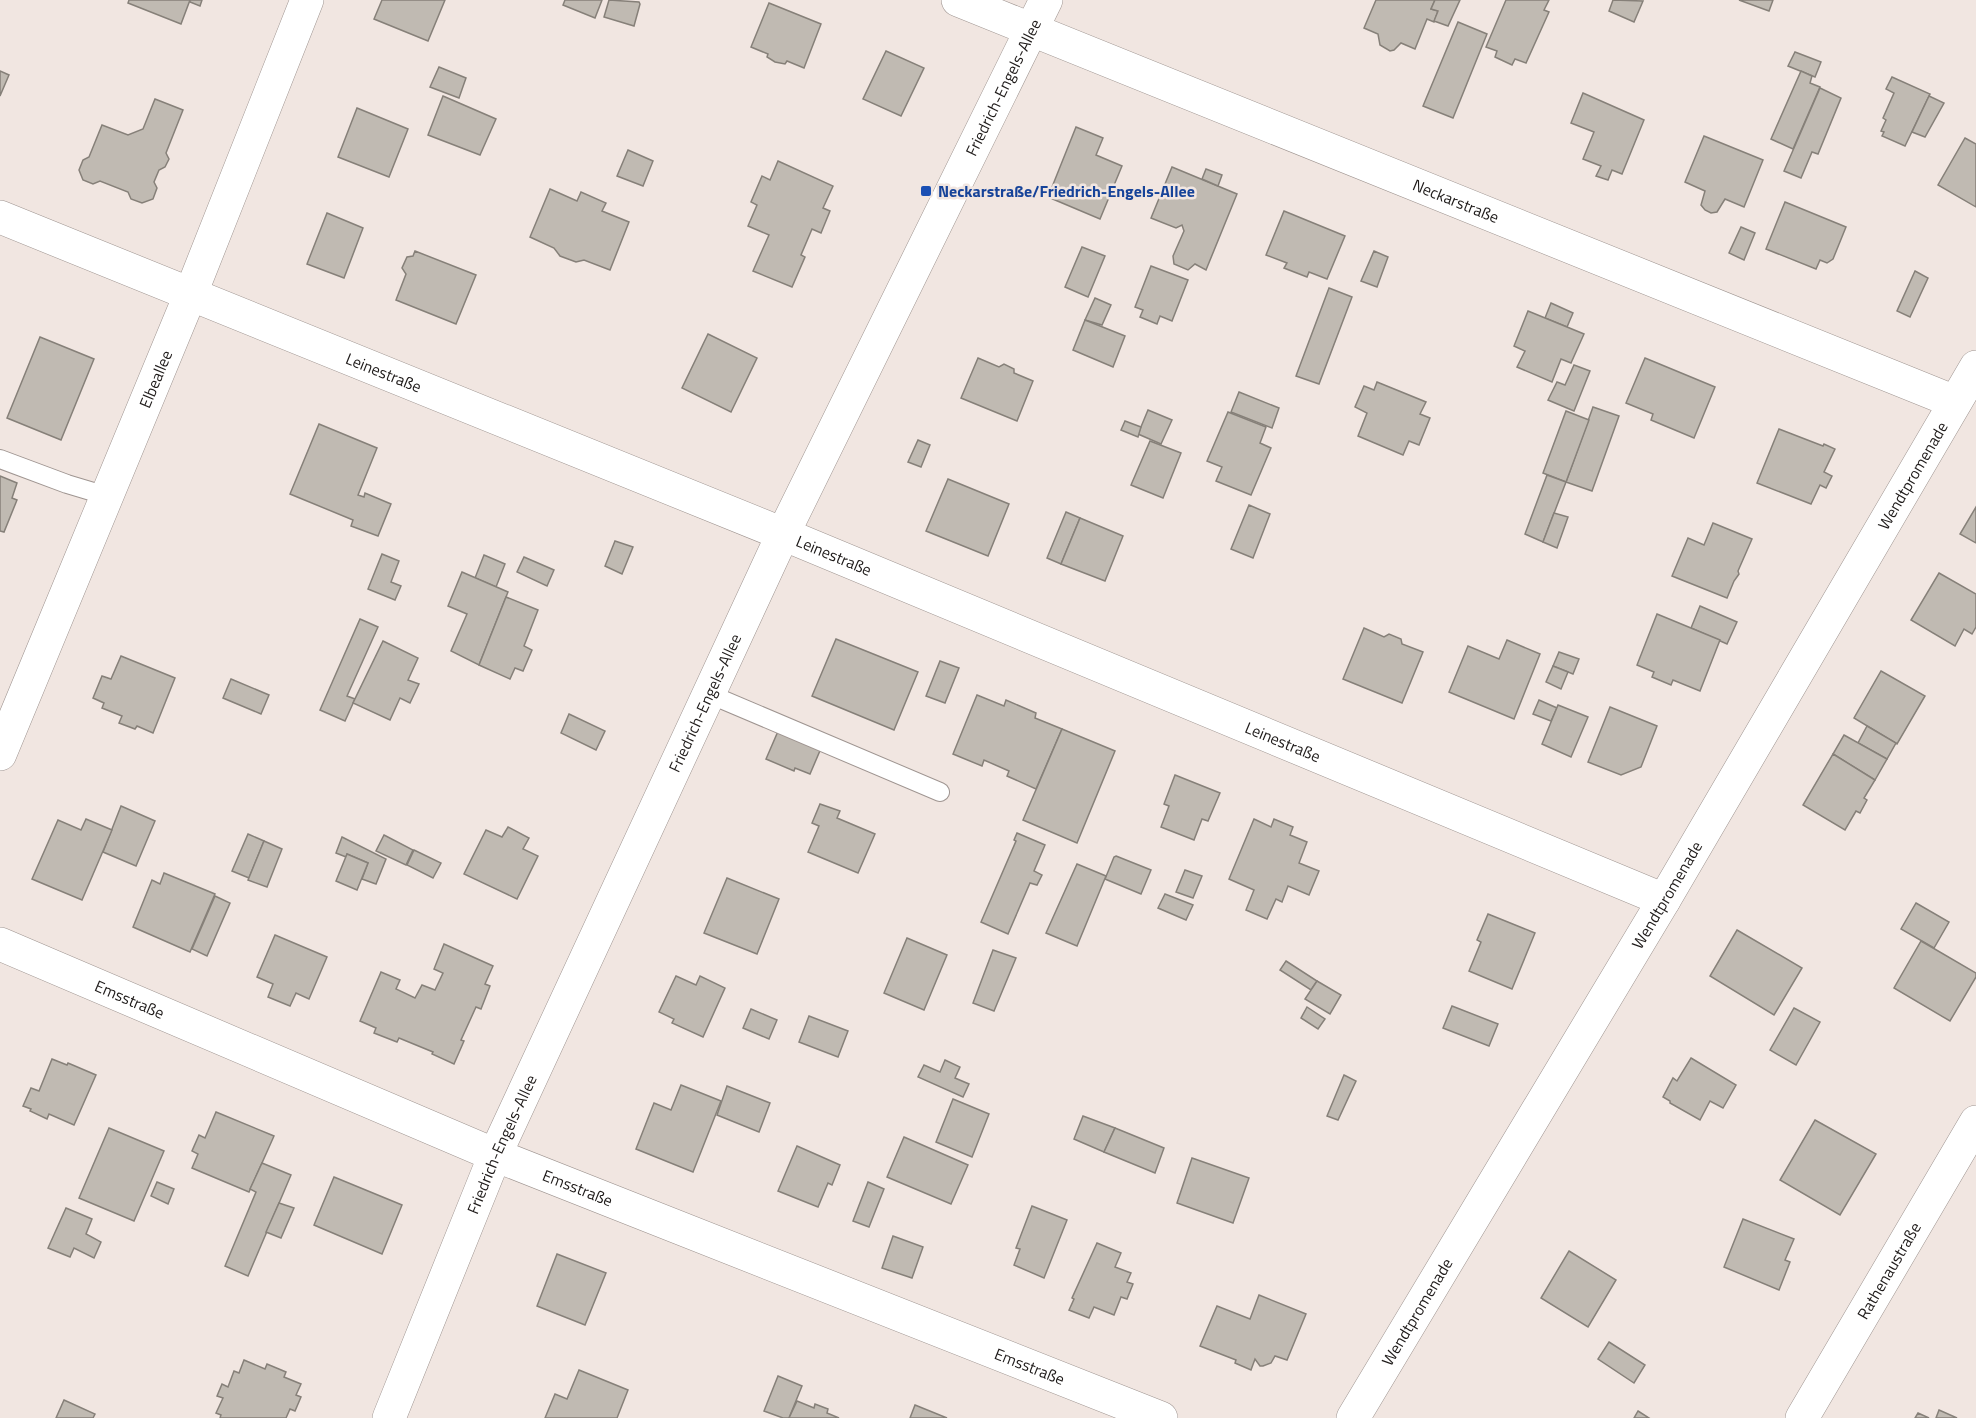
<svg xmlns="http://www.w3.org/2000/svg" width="1976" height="1418" viewBox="0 0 1976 1418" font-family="'Titillium Web',sans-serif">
<rect width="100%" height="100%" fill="#f1e6e1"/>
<g fill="#c0bab2" stroke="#868079" stroke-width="1.5">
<path d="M129 0H190L181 24 128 3Z"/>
<path d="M190 0H202L200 6 190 2Z"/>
<path d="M382 0H445L428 41 374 19Z"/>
<path d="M565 0H602L595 18 563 5Z"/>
<path d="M609 0 639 2 640 4 634 26 604 17Z"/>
<path d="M1376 0H1435L1431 9 1438 11 1434 22 1427 19 1415 49 1401 43 1394 50 1390 51 1380 45 1378 34 1364 28Z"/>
<path d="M1435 0H1460L1448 26 1434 21 1438 11 1431 9Z"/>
<path d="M1506 0H1549L1544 10 1549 12 1526 63 1515 59 1512 65 1495 57 1497 51 1486 47Z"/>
<path d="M1613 0 1643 1 1634 22 1609 11Z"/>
<path d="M1739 0H1773L1769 11Z"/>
<path d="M769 3 821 24 804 68 787 61 785 64 775 62 767 57 768 54 751 47Z"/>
<path d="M1458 22 1487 34 1453 118 1423 106Z"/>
<path d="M886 51 924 68 901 116 863 99Z"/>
<path d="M1795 52 1821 62 1815 77 1788 66Z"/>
<path d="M439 67 466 78 459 98 430 87Z"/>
<path d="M0 71 9 75 0 96Z"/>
<path d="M1801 71 1812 76 1810 83 1820 87 1793 149 1771 139Z"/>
<path d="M1892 77 1930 94 1905 146 1882 136 1884 132 1881 131 1886 120 1883 118 1894 93 1886 89Z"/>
<path d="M1820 88 1841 98 1818 154 1812 152 1801 178 1784 171Z"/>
<path d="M1583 93 1644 120 1622 174 1612 170 1608 180 1596 176 1601 166 1583 159 1594 132 1571 123Z"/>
<path d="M443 96 496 119 480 155 428 135Z"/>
<path d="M1929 96 1944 103 1925 137 1912 132Z"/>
<path d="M155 99 183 110 166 153 169 159 165 167 159 170 154 182 157 188 153 199 142 203 131 199 128 192 100 181 93 184 83 180 79 170 83 160 89 157 102 125 128 135 143 129Z"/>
<path d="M357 108 408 129 389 177 338 157Z"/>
<path d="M1076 127 1103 138 1096 155 1122 166 1100 219 1048 197Z"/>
<path d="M1704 136 1763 160 1744 207 1725 199 1717 212 1711 213 1705 210 1701 205 1705 191 1685 182Z"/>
<path d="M1965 138 1976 144V207L1938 185Z"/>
<path d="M628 150 653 161 643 186 617 176Z"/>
<path d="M778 161 833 186 823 208 830 211 821 233 812 229 801 255 805 257 792 287 753 271 769 235 748 226 757 205 751 202 762 176 770 180Z"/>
<path d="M1172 167 1237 194 1206 270 1195 264 1188 270 1174 264 1173 256 1184 231 1182 225 1176 228 1151 218Z"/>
<path d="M1206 169 1222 175 1218 186 1202 179Z"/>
<path d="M550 189 577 201 581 192 606 203 602 211 629 222 610 270 584 260 576 262 560 256 554 248 530 237Z"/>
<path d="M1785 202 1846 227 1833 259 1827 263 1820 260 1816 269 1766 249Z"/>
<path d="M1284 211 1345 236 1327 279 1309 272 1307 277 1284 268 1287 263 1266 255Z"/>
<path d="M327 213 363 228 344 278 307 264Z"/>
<path d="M1741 227 1755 233 1744 260 1729 253Z"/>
<path d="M1082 247 1105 256 1088 297 1065 287Z"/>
<path d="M415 251 476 275 456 324 396 300 406 274 402 268 407 257 413 256Z"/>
<path d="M1374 251 1388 257 1377 287 1361 281Z"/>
<path d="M1151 266 1188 280 1172 321 1160 316 1157 324 1140 317 1143 310 1135 307Z"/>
<path d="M1915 271 1928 278 1910 317 1897 311Z"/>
<path d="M1329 288 1352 297 1319 384 1296 376Z"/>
<path d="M1095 298 1111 305 1102 325 1085 320Z"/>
<path d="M1551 303 1573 313 1567 327 1545 318Z"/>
<path d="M1528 311 1584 334 1571 363 1561 359 1552 382 1517 367 1525 351 1514 346Z"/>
<path d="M1085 320 1125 336 1113 367 1073 350Z"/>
<path d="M708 334 757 358 731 412 682 388Z"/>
<path d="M40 337 94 359 61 440 7 418Z"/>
<path d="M978 358 999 367 1004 364 1014 369V373L1033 381 1017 421 961 398Z"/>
<path d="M1645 358 1715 387 1694 438 1651 420 1653 414 1626 403Z"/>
<path d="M1574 365 1590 371 1574 411 1548 400 1557 382 1565 385Z"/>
<path d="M1377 382 1426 402 1420 414 1430 418 1419 445 1409 441 1403 455 1358 436 1367 413 1355 407 1364 386 1374 390Z"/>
<path d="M1239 392 1279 408 1272 428 1231 412Z"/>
<path d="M1593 407 1619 416 1592 491 1566 482Z"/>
<path d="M1148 410 1172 420 1161 444 1138 434Z"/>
<path d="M1566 411 1589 420 1566 482 1543 473Z"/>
<path d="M1228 412 1266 427 1260 443 1271 448 1251 495 1216 481 1222 467 1207 461Z"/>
<path d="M1125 421 1141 427 1138 437 1121 430Z"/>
<path d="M319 424 377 448 358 495 364 497 365 493 391 504 378 536 351 526 353 520 290 494Z"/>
<path d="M1779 429 1823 446 1824 444 1835 449 1824 472 1832 476 1826 488 1820 485 1811 504 1757 483Z"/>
<path d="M918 440 930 445 921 467 908 462Z"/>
<path d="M1150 441 1181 453 1163 498 1131 485Z"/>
<path d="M1547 475 1566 482 1543 542 1525 534Z"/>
<path d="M0 476 17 483 12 498 17 500 4 532 0 531Z"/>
<path d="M948 479 1009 504 988 556 926 531Z"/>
<path d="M1249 505 1270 514 1253 558 1231 549Z"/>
<path d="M1976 507V543L1960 534Z"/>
<path d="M1066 512 1080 518 1061 564 1047 558Z"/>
<path d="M1554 513 1568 517 1557 548 1543 542Z"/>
<path d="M1080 518 1123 536 1105 581 1061 564Z"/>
<path d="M1713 523 1752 539 1738 571 1739 574 1734 581 1727 598 1672 576 1688 538 1704 545Z"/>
<path d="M615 541 633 547 622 574 605 566Z"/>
<path d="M382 554 399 561 391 582 401 586 395 600 368 589Z"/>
<path d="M484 555 505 564 496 587 475 578Z"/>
<path d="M524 557 554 570 547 586 517 572Z"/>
<path d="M462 572 508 592 479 665 451 651 467 614 448 606Z"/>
<path d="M1939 573 1976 594V627L1972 634 1964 629 1955 646 1911 620Z"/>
<path d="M506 597 538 610 524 646 532 650 523 671 515 668 510 679 479 665Z"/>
<path d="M1700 606 1737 622 1727 644 1691 628Z"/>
<path d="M1657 614 1720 640 1700 691 1673 680 1671 685 1652 677 1654 672 1637 665Z"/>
<path d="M360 619 378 627 347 696 355 699 345 721 320 710Z"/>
<path d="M1364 628 1384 637 1389 634 1401 639 1402 644 1423 652 1402 703 1343 679Z"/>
<path d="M836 639 918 672 894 730 812 696Z"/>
<path d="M1507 640 1540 654 1514 719 1449 692 1468 646 1499 659Z"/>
<path d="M383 641 418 658 408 680 419 684 410 703 400 698 390 720 353 703Z"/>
<path d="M1559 652 1579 659 1573 674 1553 666Z"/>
<path d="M121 656 175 678 153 733 137 726 135 729 119 723 122 716 102 708 104 703 93 698 102 676 111 679Z"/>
<path d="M940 661 959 668 945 703 926 696Z"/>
<path d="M1553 666 1568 672 1561 689 1546 682Z"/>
<path d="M1881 671 1925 696 1897 744 1854 718Z"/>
<path d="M231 679 269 695 261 714 223 698Z"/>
<path d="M977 695 1004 706 1006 700 1036 713 1035 718 1062 729 1036 789 1007 776 1009 771 984 760 982 766 953 754Z"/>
<path d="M1539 700 1557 708 1551 721 1533 714Z"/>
<path d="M1558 705 1588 717 1571 757 1542 744Z"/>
<path d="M1610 707 1657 726 1641 767 1621 775 1588 762Z"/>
<path d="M569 714 605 731 596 750 561 733Z"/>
<path d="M1867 726 1896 743 1887 759 1858 743Z"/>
<path d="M779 729 822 746 810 774 795 768 794 771 766 759Z"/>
<path d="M1062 729 1115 751 1077 843 1023 820Z"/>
<path d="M1844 735 1887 759 1875 780 1833 754Z"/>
<path d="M1833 754 1875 780 1864 798 1867 800 1860 813 1856 811 1845 830 1803 805Z"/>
<path d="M1175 775 1220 793 1208 821 1202 819 1194 840 1161 827 1169 806 1164 804Z"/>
<path d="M820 804 840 811 837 818 875 834 858 873 808 852 819 826 812 823Z"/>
<path d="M121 806 155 821 136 866 103 852Z"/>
<path d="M86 819 112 830 82 900 32 879 58 820 81 830Z"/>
<path d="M1254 819 1271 827 1274 819 1293 827 1290 835 1307 842 1299 863 1319 871 1309 895 1288 886 1282 902 1276 899 1267 919 1246 910 1254 890 1229 879Z"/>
<path d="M508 827 529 838 523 849 538 856 517 899 464 874 486 830 502 837Z"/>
<path d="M1017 833 1045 845 1034 871 1042 875 1037 885 1030 883 1008 934 981 922 1016 841 1014 840Z"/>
<path d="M248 834 264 841 249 878 232 871Z"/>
<path d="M384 835 413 850 406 865 376 851Z"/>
<path d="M342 837 386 859 376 884 362 879 368 863 347 854 346 857 336 853Z"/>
<path d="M264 841 282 849 267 887 248 880Z"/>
<path d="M414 850 441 863 433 878 407 865Z"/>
<path d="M347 854 368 863 357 890 336 881Z"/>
<path d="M1116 856 1151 870 1141 894 1105 879 1114 857Z"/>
<path d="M1077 864 1106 876 1077 946 1046 933Z"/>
<path d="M1185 870 1202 876 1193 898 1176 892Z"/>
<path d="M164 873 215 894 190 952 133 927 152 880 160 884Z"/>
<path d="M727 878 779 899 757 954 704 933Z"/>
<path d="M1165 894 1193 905 1186 920 1158 908Z"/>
<path d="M215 896 230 903 207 956 192 949Z"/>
<path d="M1916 903 1949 922 1934 948 1901 929Z"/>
<path d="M1488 914 1535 933 1512 989 1469 971 1481 942 1477 940Z"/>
<path d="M1737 930 1802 968 1774 1015 1710 976Z"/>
<path d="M275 935 327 957 309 999 296 993 290 1006 268 997 273 984 257 977Z"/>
<path d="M907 938 947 955 924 1010 884 993Z"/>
<path d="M1921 941 1976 973V977L1950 1021 1894 988Z"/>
<path d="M444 944 493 966 485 984 490 986 481 1009 476 1007 461 1040 464 1041 454 1064 432 1054 433 1052 399 1038 397 1042 374 1033 376 1028 360 1021 381 972 400 980 396 989 415 998 422 985 435 990 443 973 434 969Z"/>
<path d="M993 950 1016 958 994 1011 973 1003Z"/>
<path d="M1286 961 1317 981 1311 990 1280 970Z"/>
<path d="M676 976 696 985 700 976 725 988 703 1037 672 1023 674 1019 659 1012Z"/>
<path d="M1317 981 1341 995 1330 1014 1305 999Z"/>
<path d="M1452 1006 1498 1024 1489 1046 1443 1028Z"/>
<path d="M1307 1007 1325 1019 1318 1029 1301 1018Z"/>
<path d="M1794 1008 1820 1022 1796 1065 1770 1050Z"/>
<path d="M751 1009 777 1020 769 1039 743 1028Z"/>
<path d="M809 1016 848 1031 838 1057 799 1042Z"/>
<path d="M1691 1058 1736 1085 1723 1108 1710 1101 1700 1120 1670 1103V1101L1663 1097 1673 1078 1677 1081Z"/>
<path d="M52 1059 67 1065 68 1063 96 1075 74 1125 49 1114 47 1119 30 1111 31 1109 23 1106 31 1088 39 1091Z"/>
<path d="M945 1060 960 1067 955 1078 969 1084 963 1097 918 1077 924 1065 940 1072Z"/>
<path d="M1344 1075 1356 1081 1338 1120 1327 1116Z"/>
<path d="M681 1085 721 1101 693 1172 636 1149 654 1103 671 1110Z"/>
<path d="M727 1086 770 1103 759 1132 717 1115Z"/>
<path d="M953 1099 989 1114 972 1157 936 1142Z"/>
<path d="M216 1112 274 1136 249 1192 192 1168 198 1154 192 1151 199 1135 205 1138Z"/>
<path d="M1083 1116 1115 1128 1104 1152 1074 1139Z"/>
<path d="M1815 1120 1876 1154 1840 1215 1780 1180Z"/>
<path d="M109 1128 164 1151 134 1221 79 1198Z"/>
<path d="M1115 1128 1164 1148 1155 1173 1104 1152Z"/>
<path d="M904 1137 968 1165 951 1204 887 1177Z"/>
<path d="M797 1146 840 1165 832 1185 828 1183 818 1207 778 1191Z"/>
<path d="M1192 1158 1249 1178 1233 1223 1177 1203Z"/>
<path d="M262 1163 291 1175 248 1276 225 1266 256 1192 250 1189Z"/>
<path d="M334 1177 402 1205 382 1254 314 1225Z"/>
<path d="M157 1182 174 1189 168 1204 151 1196Z"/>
<path d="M868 1182 884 1189 869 1227 853 1221Z"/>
<path d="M279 1203 294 1208 281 1238 266 1232Z"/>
<path d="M1032 1206 1067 1220 1044 1278 1014 1265 1020 1249 1016 1248Z"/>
<path d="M66 1208 92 1219 86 1234 101 1242 94 1258 74 1248 70 1257 48 1248Z"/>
<path d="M1743 1219 1794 1239 1785 1260 1790 1262 1779 1290 1724 1267Z"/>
<path d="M893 1236 923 1247 912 1278 882 1268Z"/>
<path d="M1097 1243 1121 1253 1115 1267 1131 1273 1127 1282 1133 1284 1127 1299 1121 1297 1114 1315 1094 1307 1089 1318 1069 1310 1074 1299 1072 1298Z"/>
<path d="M1569 1251 1616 1280 1588 1327 1541 1298Z"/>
<path d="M557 1254 606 1273 585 1325 537 1306Z"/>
<path d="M1259 1295 1306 1314 1287 1360 1275 1356 1271 1363 1263 1366H1260L1255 1359 1251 1370 1235 1363 1236 1360 1200 1346 1217 1306 1250 1319Z"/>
<path d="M1609 1342 1645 1365 1634 1383 1598 1359Z"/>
<path d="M244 1360 265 1369 267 1364 286 1372 284 1377 301 1384 296 1395 301 1397 295 1411 290 1409 286 1418H220L221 1415 216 1413 223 1398 217 1396 222 1384 228 1387 234 1371 239 1373Z"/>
<path d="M579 1370 628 1390 617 1418H545L555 1394 567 1399Z"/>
<path d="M778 1376 802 1386 789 1418H783L764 1411Z"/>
<path d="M64 1400 95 1414 93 1418H56Z"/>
<path d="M797 1401 814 1408 815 1404 828 1409 827 1413 839 1418H789Z"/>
<path d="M915 1405 947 1418H910Z"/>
<path d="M1939 1410 1957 1418H1936Z"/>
<path d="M1638 1411 1649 1418H1634Z"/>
<path d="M1918 1413 1929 1418H1915Z"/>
</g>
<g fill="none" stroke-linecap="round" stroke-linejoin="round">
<defs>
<g id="service">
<path d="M0 459 67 484 107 496"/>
<path d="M709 694 940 792"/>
</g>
<g id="minor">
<path id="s1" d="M958 0 1955 402"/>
<path id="s2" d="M0 217 783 534 1664 900"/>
<path id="s3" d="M0 754 191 293 307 0"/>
<path id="s4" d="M0 944 495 1155 1161 1418"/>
<path id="s5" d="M1353 1418 1664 900 1976 367"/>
<path id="s6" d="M1802 1418 1976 1122"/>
</g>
<g id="tertiary">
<path id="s7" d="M389 1418 495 1155 783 534 1046 0"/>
</g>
</defs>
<use href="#service" stroke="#9f9591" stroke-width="20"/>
<use href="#minor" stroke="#9f9591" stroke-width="34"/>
<use href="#tertiary" stroke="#9f9591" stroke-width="34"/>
<use href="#service" stroke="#fff" stroke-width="18"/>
<use href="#minor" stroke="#fff" stroke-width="33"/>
<use href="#tertiary" stroke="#fff" stroke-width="33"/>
</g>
<rect fill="#1a4fb4" stroke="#f1e6e1" stroke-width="2" x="920" y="185" width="12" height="12" rx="3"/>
<g text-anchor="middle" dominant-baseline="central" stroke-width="5" stroke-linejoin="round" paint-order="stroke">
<g font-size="16" fill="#1e1a19" stroke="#f1e6e1">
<text stroke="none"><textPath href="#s7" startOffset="1466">Friedrich-Engels-Allee</textPath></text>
<text stroke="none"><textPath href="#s1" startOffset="537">Neckarstraße</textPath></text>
<text stroke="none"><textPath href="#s2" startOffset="414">Leinestraße</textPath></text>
<text stroke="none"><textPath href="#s3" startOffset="406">Elbeallee</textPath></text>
<text stroke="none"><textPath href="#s5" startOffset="1096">Wendtpromenade</textPath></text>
<text stroke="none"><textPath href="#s2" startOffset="900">Leinestraße</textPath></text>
<text stroke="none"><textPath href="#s7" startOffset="782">Friedrich-Engels-Allee</textPath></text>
<text stroke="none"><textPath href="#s2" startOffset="1386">Leinestraße</textPath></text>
<text stroke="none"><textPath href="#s5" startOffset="610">Wendtpromenade</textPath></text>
<text stroke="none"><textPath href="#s4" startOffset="141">Emsstraße</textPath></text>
<text stroke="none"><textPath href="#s7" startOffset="296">Friedrich-Engels-Allee</textPath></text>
<text stroke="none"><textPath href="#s4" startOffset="627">Emsstraße</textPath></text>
<text stroke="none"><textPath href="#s6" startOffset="171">Rathenaustraße</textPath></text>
<text stroke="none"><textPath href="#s5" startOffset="124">Wendtpromenade</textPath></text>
<text stroke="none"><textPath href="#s4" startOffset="1113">Emsstraße</textPath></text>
</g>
<g font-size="16" font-weight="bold" fill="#164399" stroke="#f1e6e1" text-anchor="start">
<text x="938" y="191">Neckarstraße/Friedrich-Engels-Allee</text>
</g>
</g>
</svg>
